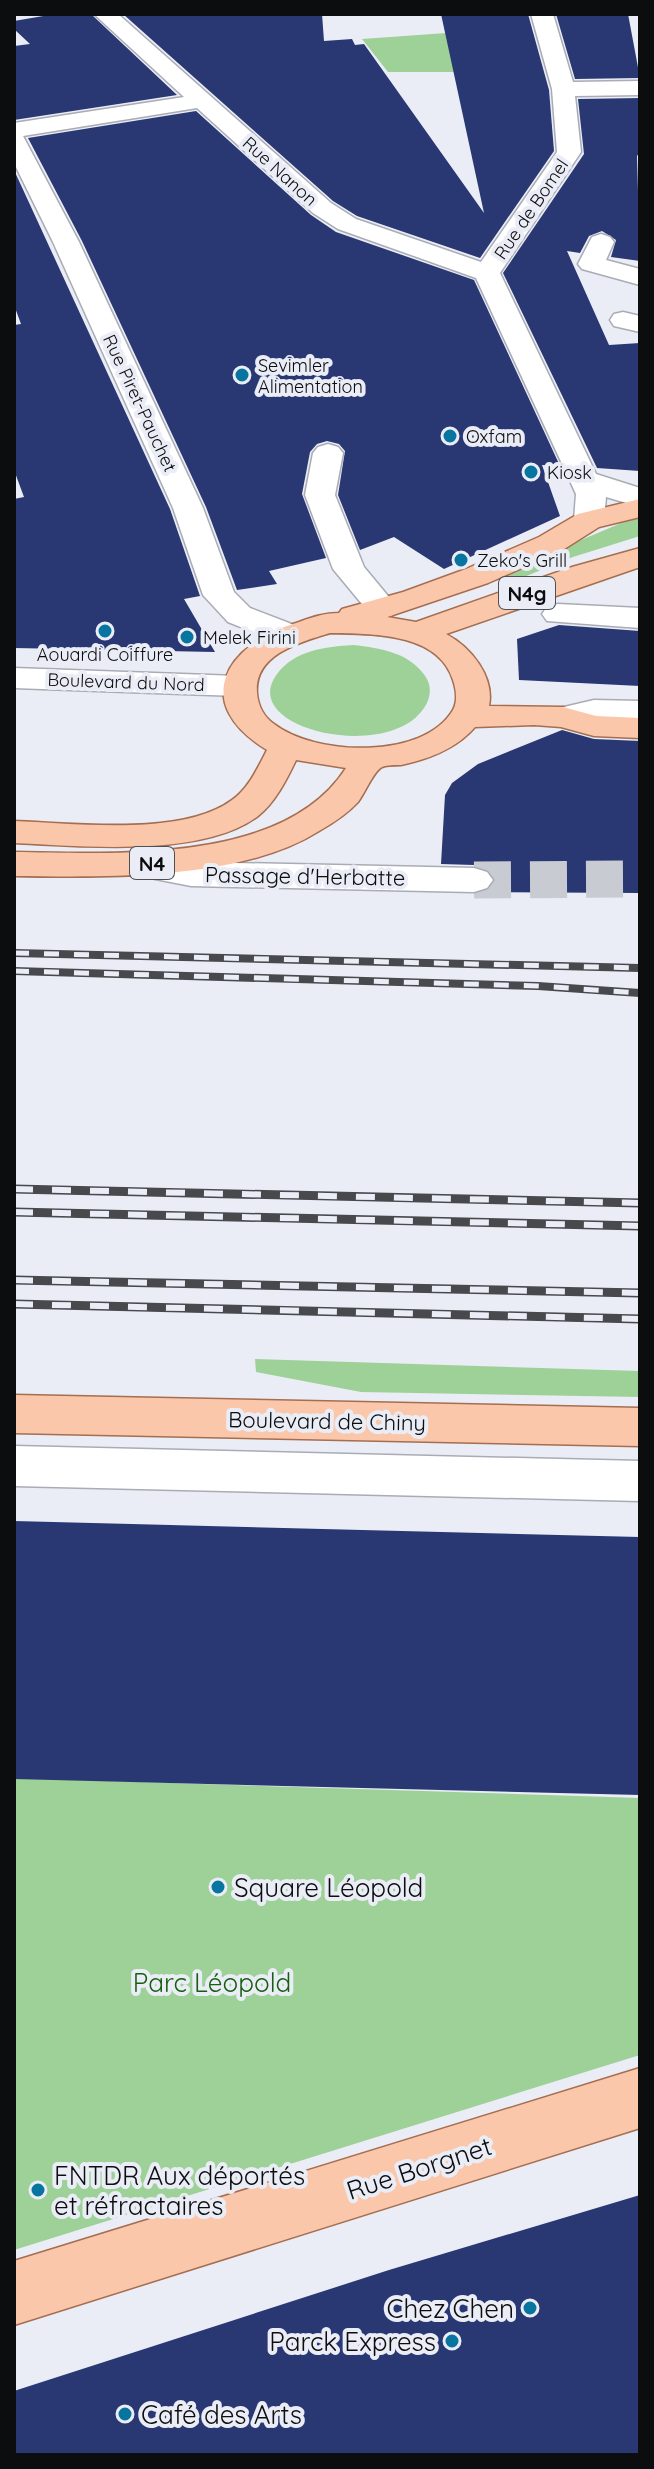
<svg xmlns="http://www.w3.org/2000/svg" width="654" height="2469" viewBox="0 0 654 2469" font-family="Quicksand,sans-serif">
<rect width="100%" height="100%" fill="#eaedf6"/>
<g fill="#9ed198">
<path d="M531 27 546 82 508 72H388L362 39Z"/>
<path d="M640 518V536L573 557 507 584 494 577 626 521Z"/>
<path d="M353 645C381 648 412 653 427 679 432 689 430 699 424 708 388 763 236 729 277 674 295 650 325 647 353 645Z"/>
<path d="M255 1359 640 1371V1397L361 1392 256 1372Z"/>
<path d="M14 1778 640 1798V2055L14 2250Z"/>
</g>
<g fill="#293872">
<path d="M55 14H91L177 95 14 120V46L30 44 14 29V21Z"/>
<path d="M123 14H322L324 41 352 39 355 45 364 44 484 213 441 14H528L549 90 554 151 480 258 357 216 333 201Z"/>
<path d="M556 14H628L640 78 575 79Z"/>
<path d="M640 98V152L637 156 640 261 611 257 616 240 602 231 589 236 580 253 567 251 609 345 640 343V471L597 468 503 273 584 154 578 99Z"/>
<path d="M196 111 311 215 336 232 474 280 560 466 542 465 560 516 444 569 394 537 360 550 338 495 345 451 339 444 327 441 317 444 310 452 302 494 326 558 269 571 277 584 237 590 206 507 82 241 28 138Z"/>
<path d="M14 170 170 509 200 596 184 599 215 652 14 648V499L24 497 14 470V325L21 324 14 305Z"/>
<path d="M559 625 640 631V686L519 680 517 639Z"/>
<path d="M562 730 594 739 640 741V893L483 892 489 890 496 880 488 869 474 865 441 864 445 795 452 783 478 764Z"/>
<path d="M14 1521 640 1537V1795L14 1779Z"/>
<path d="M640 2195V2455H14V2391L389 2270Z"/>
</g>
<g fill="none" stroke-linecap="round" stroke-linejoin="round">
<path stroke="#c9cbd3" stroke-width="37" stroke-dasharray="37 19" stroke-linecap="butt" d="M474 880 640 879"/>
<defs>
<g id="minor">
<path d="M94 14H118L331 203 356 219 481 262 557 152 552 89 531 14H553L573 82 640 81V95L575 96 581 152 500 273 596 474 640 488V507L606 497 604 520 600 526 589 529 578 526 574 520 576 494 476 278 338 229 313 213 197 108 23 136 79 242 203 508 234 592 250 608 302 628 306 635 302 642 290 645 278 642 228 622 203 595 173 508 53 242 14 163V123L184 97Z"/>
<path d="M601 234 610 237 614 242 606 260 640 269V285L582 269 578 264 592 237Z"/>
<path d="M623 312 640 316V332L614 326 610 320 614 314Z"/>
<path d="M328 444 338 447 343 453 335 495 364 567 398 608 393 615 382 618 371 615 333 569 305 495 313 453 318 447Z"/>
<path d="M558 604 640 608V628L547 621 542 614 547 607Z"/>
<path d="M14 668 238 676 250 679 255 686 250 693 238 696 14 688Z"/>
<path d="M594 700 640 701V721L594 720 563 727 551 724 546 717 551 710Z"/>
<path d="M138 853 191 862 474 868 487 872 493 880 487 888 474 892 191 886 125 873 119 865 125 857Z"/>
<path d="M14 1446 640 1461V1501L14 1486Z"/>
</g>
<g id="major">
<path d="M640 499V517L599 527 561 551 488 583 387 617 416 622 572 567 640 548V567L446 634C471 647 495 677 489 706L563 707 596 716 640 718V738L594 736 561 727 534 725 475 727C456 749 429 759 401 765 396 765 387 765 382 767 373 772 365 793 358 802 347 814 333 823 319 831 240 881 105 877 14 876V852C114 853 284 865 346 768L296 760C287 779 275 803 258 816 203 858 81 846 14 843V821C74 823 182 837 232 800 249 788 258 767 267 750 190 703 225 645 296 623 310 618 323 613 339 613L342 609 403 592 466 569 539 537 578 514ZM330 633C371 634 438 632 453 680 456 689 458 701 453 710 424 760 315 756 274 724 264 717 258 706 257 693 254 654 301 642 330 633Z"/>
<path d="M14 1395 640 1408V1446L14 1433Z"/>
<path d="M640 2068V2128L14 2325V2261Z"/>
</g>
</defs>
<use href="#minor" stroke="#a9acb4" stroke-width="3"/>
<use href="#major" stroke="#a56e50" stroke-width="3"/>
<use href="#minor" fill="#fff" fill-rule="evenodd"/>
<use href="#major" fill="#fbc7ab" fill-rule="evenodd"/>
<defs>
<g id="rail-far1">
<path d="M14 953 640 968"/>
<path d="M14 971 538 986 640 993"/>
</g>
<g id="rail">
<path d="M14 1189 640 1203"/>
<path d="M14 1212 640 1226"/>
<path d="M14 1280 640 1293"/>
<path d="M14 1304 640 1319"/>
</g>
</defs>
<use href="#rail-far1" stroke="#47494d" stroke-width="8"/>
<use href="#rail" stroke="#47494d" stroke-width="9"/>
<use href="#rail-far1" stroke="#eaedf6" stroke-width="5" stroke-dasharray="15" stroke-linecap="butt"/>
<use href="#rail" stroke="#eaedf6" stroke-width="6" stroke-dasharray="19" stroke-linecap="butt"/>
</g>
<g fill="#0775a0" stroke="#eaedf6" stroke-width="3">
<circle cx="242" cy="375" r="8"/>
<circle cx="450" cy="436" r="8"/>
<circle cx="531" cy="472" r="8"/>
<circle cx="461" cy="560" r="8"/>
<circle cx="105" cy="631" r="8"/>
<circle cx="187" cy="637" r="8"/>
<circle cx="218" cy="1887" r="8"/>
<circle cx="38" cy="2190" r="8"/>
<circle cx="530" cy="2308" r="8"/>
<circle cx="452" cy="2341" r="8"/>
<circle cx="125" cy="2414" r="8"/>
</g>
<g text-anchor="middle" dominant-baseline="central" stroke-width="8" stroke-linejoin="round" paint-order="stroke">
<g font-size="18" fill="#0c0d0f" stroke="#eaedf6">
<text transform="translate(280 171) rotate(42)">Rue Nanon</text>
<text transform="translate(531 209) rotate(-56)">Rue de Bomel</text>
<text transform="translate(140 403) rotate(65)">Rue Piret-Pauchet</text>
<text transform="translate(126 682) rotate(2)">Boulevard du Nord</text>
</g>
<g font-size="18" fill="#0c0d0f" stroke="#eaedf6" text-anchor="start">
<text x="258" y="365">Sevimler<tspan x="258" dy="21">Alimentation</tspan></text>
<text x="466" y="436">Oxfam</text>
<text x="547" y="472">Kiosk</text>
<text x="477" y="560">Zeko's Grill</text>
<text x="203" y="637">Melek Firini</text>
<text x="105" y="654" text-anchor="middle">Aouardi Coiffure</text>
</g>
<g fill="#eaedf6" stroke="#4f5054" stroke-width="2">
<rect x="499" y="577" width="56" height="32" rx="6"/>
<rect x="130" y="847" width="44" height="32" rx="6"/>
</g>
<g font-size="20" font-weight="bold" fill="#0c0d0f">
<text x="527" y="593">N4g</text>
<text x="152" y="863">N4</text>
</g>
<g font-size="22" fill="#0c0d0f" stroke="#eaedf6">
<text transform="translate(305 876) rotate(1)">Passage d'Herbatte</text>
<text transform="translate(327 1421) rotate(1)">Boulevard de Chiny</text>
</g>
<g font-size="26" fill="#0c0d0f" stroke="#eaedf6" text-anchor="start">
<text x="234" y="1887">Square Léopold</text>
<text x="54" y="2175">FNTDR Aux déportés<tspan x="54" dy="30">et réfractaires</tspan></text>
<text x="514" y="2308" text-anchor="end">Chez Chen</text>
<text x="436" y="2341" text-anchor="end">Parck Express</text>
<text x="141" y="2414">Café des Arts</text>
</g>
<g font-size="26" fill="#155f0e" stroke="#eaedf6">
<text x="212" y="1982">Parc Léopold</text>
</g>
<g font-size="26" fill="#0c0d0f" stroke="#eaedf6">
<text transform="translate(419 2168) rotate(-18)">Rue Borgnet</text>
</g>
</g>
<rect width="654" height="2469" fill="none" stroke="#0c0d0f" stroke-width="32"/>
</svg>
